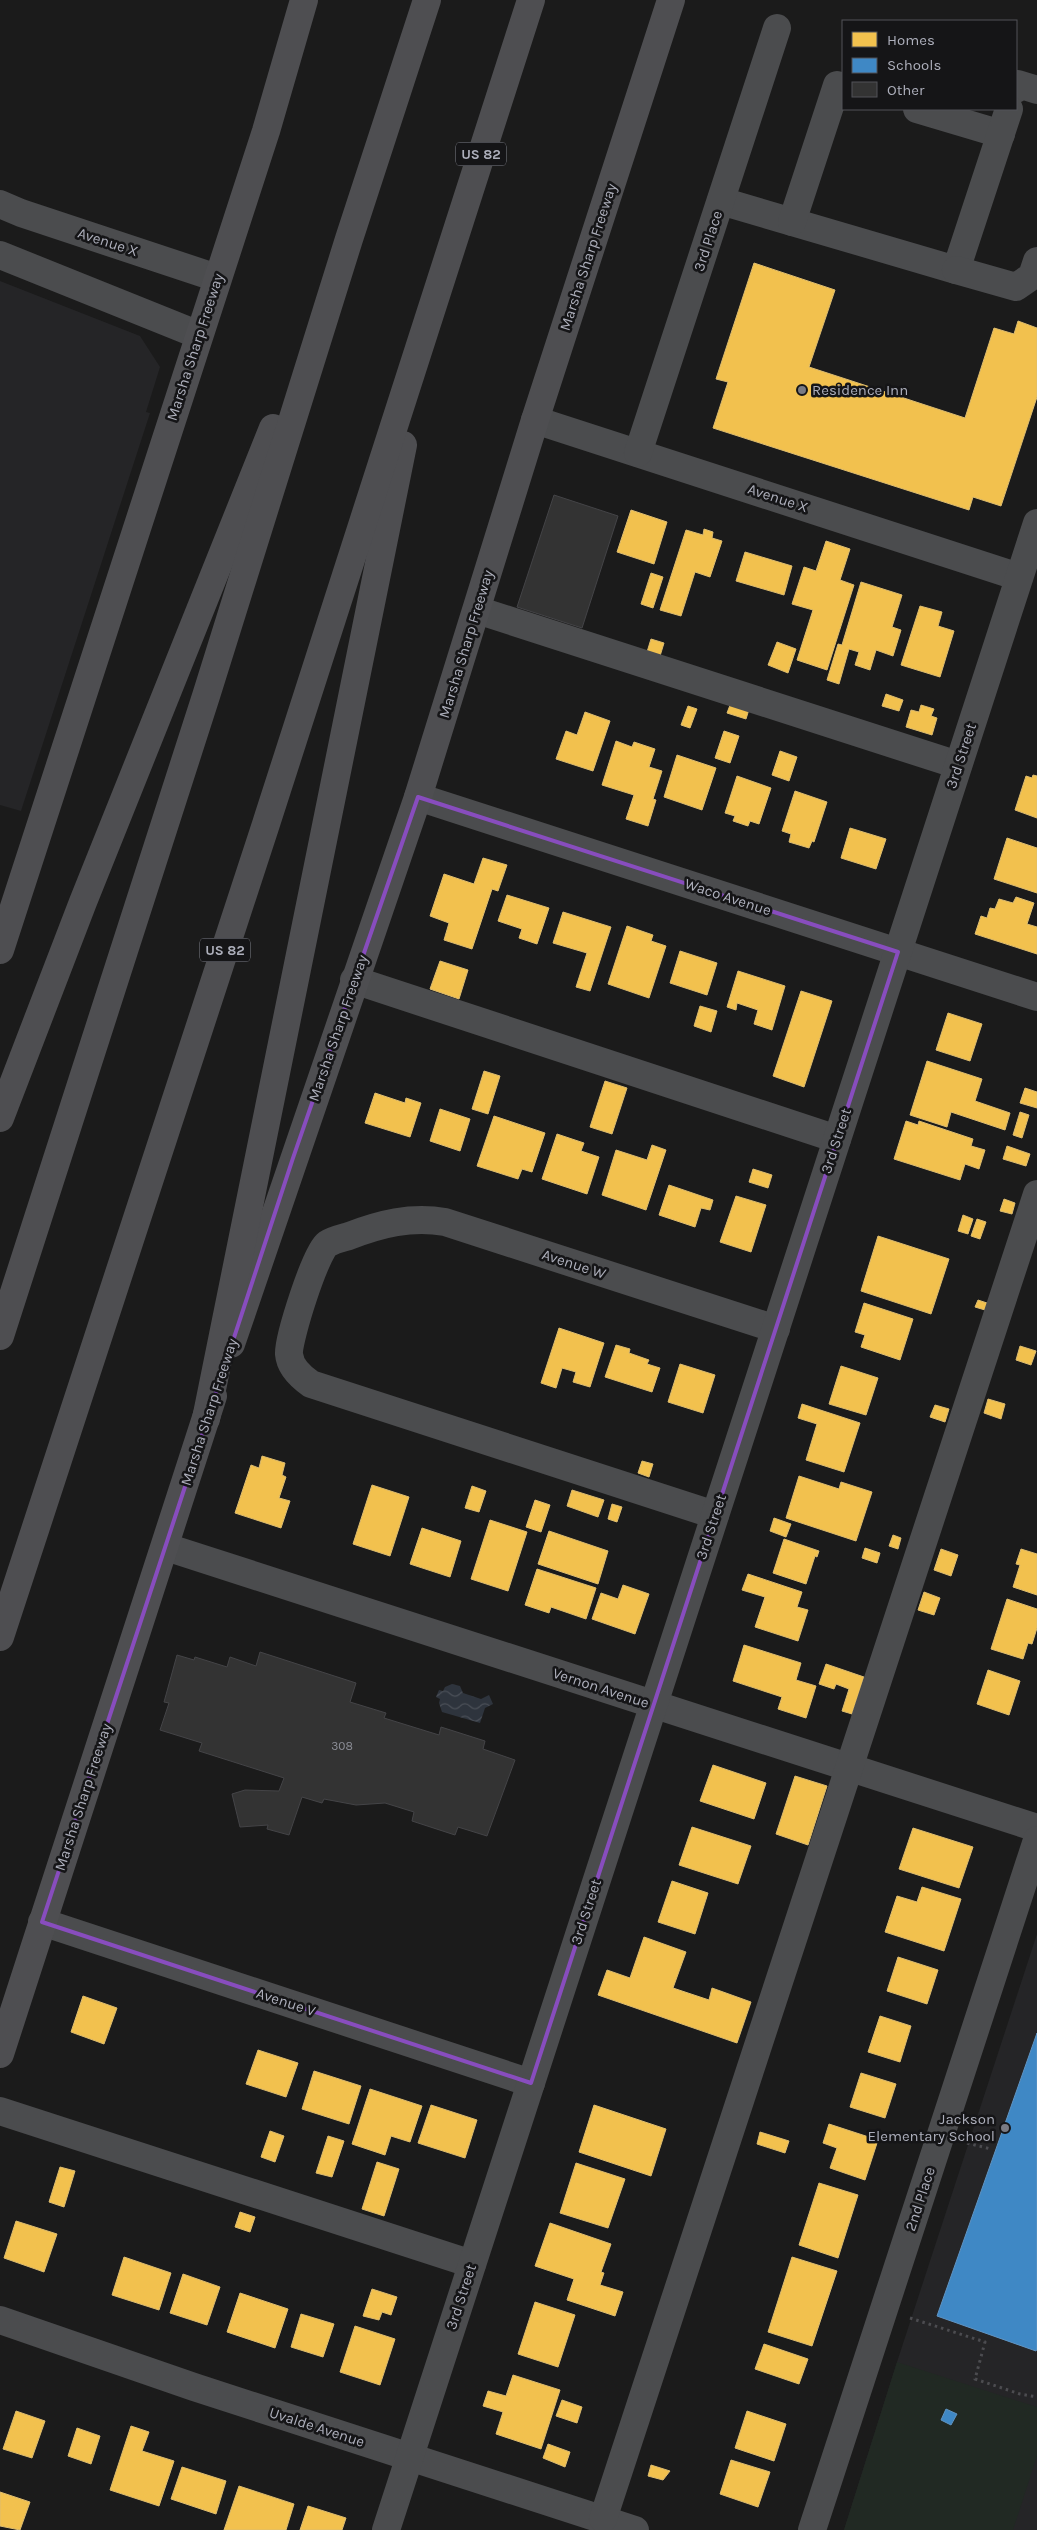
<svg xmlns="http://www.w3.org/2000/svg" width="1037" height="2530" viewBox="0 0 1037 2530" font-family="Karla,sans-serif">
<defs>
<pattern id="water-waves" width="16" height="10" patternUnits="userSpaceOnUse" patternTransform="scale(1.25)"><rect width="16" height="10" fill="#2e343d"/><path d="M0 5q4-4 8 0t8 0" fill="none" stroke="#4a4f57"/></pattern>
</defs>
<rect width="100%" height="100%" fill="#1b1b1b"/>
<g fill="#252527">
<path d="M0 281 140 336 160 367 146 412 150 413 21 811 0 805Z"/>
<path d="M1037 1934V2530H844L897 2362Z"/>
</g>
<path fill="#212923" d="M897 2362 1037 2407V2456L1013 2530H844Z"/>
<path fill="url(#water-waves)" d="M452 1684 460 1686 463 1693 481 1699 489 1695 493 1704 485 1708 480 1723 442 1712 439 1703 440 1699 436 1697 439 1690 443 1691 445 1687Z"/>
<g fill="#f2c14e" stroke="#ddbc6f">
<path d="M754 263 835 290 809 367 965 418 994 328 1014 334 1018 321 1037 328V397L1001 506 973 497 969 510 713 428 728 382 716 379Z"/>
<path d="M631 510 667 522 654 564 617 552Z"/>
<path d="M704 529 713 532 712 538 722 541 710 577 695 572 681 616 660 610 686 530 703 535Z"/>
<path d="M826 541 850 549 840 580 854 585 827 670 797 660 813 610 792 604 804 567 816 571Z"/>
<path d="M745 552 792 566 784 595 736 581Z"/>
<path d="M651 573 663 577 653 608 641 604Z"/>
<path d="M861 582 902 595 892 627 901 630 893 656 876 650 870 670 855 665 859 652 849 649 839 684 827 680 838 644 842 645Z"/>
<path d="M920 606 942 612 938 626 954 631 940 677 901 665Z"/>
<path d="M651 639 664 643 660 656 647 652Z"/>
<path d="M777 642 796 649 788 673 768 665Z"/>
<path d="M886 694 903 700 899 711 882 706Z"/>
<path d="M732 700 750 706 746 719 727 713Z"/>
<path d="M921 705 934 709 931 716 937 718 932 735 906 727 911 710 919 712Z"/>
<path d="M688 706 697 709 690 728 681 725Z"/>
<path d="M585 712 610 721 593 771 556 759 566 731 577 735Z"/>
<path d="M724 731 739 736 730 763 715 758Z"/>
<path d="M616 741 632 747 634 742 655 749 649 767 662 771 653 799 656 800 648 826 626 819 634 795 602 785Z"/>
<path d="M780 751 797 757 789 781 772 775Z"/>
<path d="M677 755 716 768 702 810 664 797Z"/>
<path d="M1033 775 1037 776V818L1015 810 1026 776 1032 778Z"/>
<path d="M737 776 771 788 759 824 750 821 748 826 733 821 735 816 725 813Z"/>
<path d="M795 791 827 802 814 842 812 841 809 848 789 842 791 834 782 831Z"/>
<path d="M850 828 886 839 876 869 841 858Z"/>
<path d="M1007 838 1037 848V893L994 879Z"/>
<path d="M483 858 507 865 498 891 492 889 472 949 444 940 449 923 430 916 444 874 474 884Z"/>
<path d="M507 895 549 908 537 944 519 938 522 929 498 921Z"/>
<path d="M1016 897 1034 903 1027 924 1037 927V954L975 934 981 916 987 918 990 908 995 909 999 899 1013 903Z"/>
<path d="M563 912 611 927 590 991 576 987 587 953 553 943Z"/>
<path d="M627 926 653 935 651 941 666 946 649 998 608 984Z"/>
<path d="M680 951 717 963 707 995 670 983Z"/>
<path d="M440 961 468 970 459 999 430 989Z"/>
<path d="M738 971 785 986 772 1030 754 1024 758 1010 737 1003 736 1010 727 1007Z"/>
<path d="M801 991 832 1001 804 1087 773 1076Z"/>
<path d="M700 1006 717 1011 711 1032 694 1026Z"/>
<path d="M948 1013 982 1024 970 1061 936 1050Z"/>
<path d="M927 1061 982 1079 975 1101 1010 1113 1005 1130 951 1112 947 1127 910 1115Z"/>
<path d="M484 1071 500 1076 488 1114 472 1109Z"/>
<path d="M605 1081 627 1088 612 1134 590 1127Z"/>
<path d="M1025 1088 1037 1092V1108L1020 1103Z"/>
<path d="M375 1093 405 1103 406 1098 421 1103 410 1137 365 1123Z"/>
<path d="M440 1109 470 1119 460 1151 430 1141Z"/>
<path d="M1020 1112 1029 1115 1022 1138 1013 1135Z"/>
<path d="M494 1116 545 1133 532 1172 522 1169 518 1179 477 1166Z"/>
<path d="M906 1121 918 1125 919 1121 973 1139 971 1146 985 1150 979 1169 965 1164 960 1180 894 1159Z"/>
<path d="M557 1134 584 1143 581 1151 599 1157 587 1194 542 1179Z"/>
<path d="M652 1145 666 1150 646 1210 602 1195 616 1150 647 1160Z"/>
<path d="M1007 1146 1030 1154 1026 1166 1003 1159Z"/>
<path d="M753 1169 772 1175 768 1188 749 1182Z"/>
<path d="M669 1185 713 1200 710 1210 701 1208 695 1227 659 1215Z"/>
<path d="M736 1196 766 1205 751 1252 720 1242Z"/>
<path d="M1004 1199 1015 1203 1012 1214 1000 1211Z"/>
<path d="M963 1215 973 1219 968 1234 958 1231Z"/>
<path d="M977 1219 986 1222 980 1239 971 1236Z"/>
<path d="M878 1236 949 1259 931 1314 861 1291Z"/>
<path d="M978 1300 987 1303 985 1310 975 1307Z"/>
<path d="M864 1303 913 1319 900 1360 861 1347 865 1335 855 1332Z"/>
<path d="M559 1328 604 1343 590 1387 573 1382 576 1372 562 1368 556 1388 541 1383Z"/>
<path d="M616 1345 630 1349 629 1353 649 1360 647 1364 660 1368 652 1392 605 1377Z"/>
<path d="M1020 1346 1036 1351 1031 1365 1016 1360Z"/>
<path d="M680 1364 715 1375 703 1413 668 1402Z"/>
<path d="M841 1366 878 1378 866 1415 829 1404Z"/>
<path d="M988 1399 1005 1404 1001 1419 984 1413Z"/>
<path d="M802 1404 860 1423 844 1472 806 1460 817 1424 798 1418Z"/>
<path d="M935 1405 949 1409 945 1422 930 1417Z"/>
<path d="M262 1456 285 1463 282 1475 286 1477 279 1498 290 1501 281 1528 235 1513 251 1465 259 1468Z"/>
<path d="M642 1461 653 1464 649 1477 638 1473Z"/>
<path d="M799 1476 839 1489 841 1482 872 1492 856 1541 786 1518Z"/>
<path d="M372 1485 409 1497 390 1556 353 1544Z"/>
<path d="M472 1486 486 1491 479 1512 465 1508Z"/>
<path d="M572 1490 604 1500 598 1517 567 1506Z"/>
<path d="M535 1500 550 1505 541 1532 526 1527Z"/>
<path d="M612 1504 622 1507 617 1522 608 1519Z"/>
<path d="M774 1518 791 1524 786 1537 770 1531Z"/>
<path d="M490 1520 527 1532 508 1591 471 1579Z"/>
<path d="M422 1528 461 1541 450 1577 410 1564Z"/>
<path d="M549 1531 608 1551 598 1584 538 1564Z"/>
<path d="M893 1535 901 1538 898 1549 889 1546Z"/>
<path d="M784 1539 819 1551 817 1557 815 1556 806 1584 773 1573Z"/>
<path d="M865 1548 880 1553 877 1563 862 1558Z"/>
<path d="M941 1549 958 1555 951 1576 934 1570Z"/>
<path d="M1021 1549 1037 1554V1595L1013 1587 1020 1565 1016 1564Z"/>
<path d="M537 1569 596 1588 586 1619 551 1607 549 1613 525 1605Z"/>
<path d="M748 1574 802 1592 797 1607 808 1610 798 1641 755 1627 765 1597 742 1590Z"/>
<path d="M623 1585 649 1594 635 1634 592 1619 601 1593 618 1599Z"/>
<path d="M924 1592 940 1598 934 1615 918 1610Z"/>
<path d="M1007 1599 1037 1609V1628L1032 1644 1028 1643 1023 1659 991 1649Z"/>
<path d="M744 1645 801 1663 796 1680 816 1686 806 1718 778 1709 782 1697 733 1681Z"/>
<path d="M826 1664 864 1677 852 1714 842 1711 849 1689 836 1684 834 1689 819 1684Z"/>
<path d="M988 1670 1020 1681 1009 1715 977 1704Z"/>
<path d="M713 1765 766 1783 754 1819 700 1801Z"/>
<path d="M795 1776 827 1786 808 1845 776 1834Z"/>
<path d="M692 1827 751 1846 738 1884 679 1865Z"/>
<path d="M913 1828 973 1847 959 1888 899 1869Z"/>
<path d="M672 1881 708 1893 695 1934 658 1922Z"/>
<path d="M922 1887 961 1899 944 1951 885 1932 897 1896 917 1902Z"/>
<path d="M644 1937 686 1952 673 1988 709 2000 712 1988 751 2002 737 2043 598 1995 607 1970 630 1978Z"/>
<path d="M898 1957 938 1970 927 2004 887 1991Z"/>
<path d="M83 1996 117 2008 104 2044 71 2032Z"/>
<path d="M880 2016 911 2026 900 2062 868 2052Z"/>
<path d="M258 2050 298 2063 286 2097 246 2084Z"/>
<path d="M314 2071 361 2086 349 2124 302 2109Z"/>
<path d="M861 2073 896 2084 885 2118 850 2107Z"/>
<path d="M370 2089 422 2106 410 2142 391 2136 385 2155 352 2144Z"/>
<path d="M431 2105 477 2120 465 2158 418 2143Z"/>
<path d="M594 2105 666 2129 651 2176 579 2152Z"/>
<path d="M829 2124 878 2140 865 2180 830 2168 837 2148 823 2143Z"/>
<path d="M270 2131 284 2136 275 2162 261 2157Z"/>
<path d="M760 2132 789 2141 785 2153 757 2144Z"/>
<path d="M328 2136 344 2141 332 2177 316 2173Z"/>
<path d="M377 2162 399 2169 384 2216 362 2209Z"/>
<path d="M576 2163 625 2179 608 2228 560 2213Z"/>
<path d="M60 2167 75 2171 64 2207 49 2202Z"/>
<path d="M819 2183 858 2195 838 2258 799 2245Z"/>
<path d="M240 2212 255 2217 250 2232 235 2227Z"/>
<path d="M16 2221 57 2234 44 2272 4 2258Z"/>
<path d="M550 2223 611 2244 601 2272 604 2273 600 2285 623 2292 615 2316 567 2300 574 2279 535 2266Z"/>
<path d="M124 2257 171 2273 159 2310 112 2295Z"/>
<path d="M792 2257 837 2271 812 2346 768 2332Z"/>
<path d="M183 2274 220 2287 207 2325 170 2313Z"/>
<path d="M372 2289 397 2297 391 2315 382 2312 379 2320 363 2316Z"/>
<path d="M240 2293 288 2309 275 2348 227 2332Z"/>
<path d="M535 2302 575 2315 558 2367 518 2354Z"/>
<path d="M301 2314 334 2324 323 2357 291 2347Z"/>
<path d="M355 2326 395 2339 380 2385 340 2372Z"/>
<path d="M764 2344 808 2359 799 2384 755 2369Z"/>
<path d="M513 2375 560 2390 541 2449 496 2434 503 2412 483 2406 488 2391 506 2396Z"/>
<path d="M562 2400 582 2407 577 2423 556 2416Z"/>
<path d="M16 2411 45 2421 32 2458 3 2449Z"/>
<path d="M747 2411 786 2424 774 2461 735 2448Z"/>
<path d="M131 2426 149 2432 142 2451 174 2461 159 2506 110 2490Z"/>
<path d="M77 2428 100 2436 91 2464 68 2456Z"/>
<path d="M548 2444 570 2452 565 2467 543 2458Z"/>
<path d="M731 2460 770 2472 758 2507 720 2494Z"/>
<path d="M651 2465 670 2471 663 2480 648 2476Z"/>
<path d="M182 2467 226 2481 216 2514 171 2499Z"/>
<path d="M239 2486 294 2504 286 2530H224Z"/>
<path d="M0 2492 30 2502 20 2530 0 2526Z"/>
<path d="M308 2506 346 2518 342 2530H300Z"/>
</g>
<g fill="#3f88c5" stroke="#6094c2">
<path d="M1037 2033V2349L1036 2351 937 2316Z"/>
<path d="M946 2409 957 2414 951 2425 941 2420Z"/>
</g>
<g fill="#333" stroke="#444447">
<path d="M554 495 618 516 582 628 517 607Z"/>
<path d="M260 1652 356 1683 350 1702 386 1713 384 1718 439 1735 441 1727 485 1741 483 1749 515 1760 487 1836 458 1827 455 1835 412 1821 414 1812 385 1803 356 1805 324 1799 322 1803 302 1797 289 1835 267 1829 268 1825 240 1827 232 1794 245 1790 279 1791 284 1778 199 1751 202 1743 160 1730 169 1703 164 1702 177 1655 194 1660 195 1657 227 1667 230 1657 256 1666Z"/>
</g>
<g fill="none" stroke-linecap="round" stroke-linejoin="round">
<g stroke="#4c4c50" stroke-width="3" stroke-dasharray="2.5 4" stroke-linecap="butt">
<path d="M967 2143 991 2149"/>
<path d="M910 2318 985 2342 975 2379 1020 2394 1037 2397"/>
</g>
<g stroke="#4b4c4e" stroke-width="28">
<path d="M1016 89 1018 84 1037 90"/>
<path d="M917 109 1001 134"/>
<path d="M721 201 956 270 1009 109"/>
<path d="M0 204 21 213 217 278"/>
<path d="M792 222 837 85 843 87"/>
<path d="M0 255 199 335"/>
<path d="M956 270 1016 287 1032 276 1037 261"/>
<path d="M535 420 1019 577"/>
<path d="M638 453 777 28"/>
<path d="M477 610 958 765"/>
<path d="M418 797 1037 997"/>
<path d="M354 980 837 1139"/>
<path d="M715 1515 311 1384C301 1377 290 1367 289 1354 288 1339 316 1251 327 1244 333 1240 342 1238 349 1236 380 1224 411 1216 445 1222L776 1329"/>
<path d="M166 1547 1037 1828"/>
<path d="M42 1922 531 2083"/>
<path d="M0 2111 472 2264"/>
<path d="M0 2320 194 2387 635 2530"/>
<path d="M603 2519 1037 1194"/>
<path d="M386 2530 1037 523"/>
<path d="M812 2530 1037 1840"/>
</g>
<g stroke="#4e4e51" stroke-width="28">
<path d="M0 950 266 131 304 0"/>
<path d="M231 1344 418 797 535 420 671 0"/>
<path d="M0 2054 213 1396"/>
</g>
<g stroke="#4e4e51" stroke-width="28">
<path d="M0 1118 83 902 273 428"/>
<path d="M0 1336 206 696 349 239 427 0"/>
<path d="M206 1419 403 445"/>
<path d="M0 1637 266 824 531 0"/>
</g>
</g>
<path fill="none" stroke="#884dbe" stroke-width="4" stroke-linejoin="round" d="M418 797 898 952 531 2083 42 1922 293 1158Z"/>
<g fill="#7a7b83" stroke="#151517" stroke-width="2">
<circle cx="802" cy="390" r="5"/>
<circle cx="1005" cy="2128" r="5"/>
</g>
<g text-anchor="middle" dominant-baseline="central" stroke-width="5" stroke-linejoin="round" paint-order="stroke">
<g font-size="12" fill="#8e9099">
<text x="342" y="1746">308</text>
</g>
<g fill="#151517" stroke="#7f818a" stroke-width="1">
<rect x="456" y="142.5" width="50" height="23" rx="4"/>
<rect x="200" y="938.5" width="50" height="23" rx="4"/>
</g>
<g font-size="14" font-weight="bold" fill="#adafbb">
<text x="481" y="154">US 82</text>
<text x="225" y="950">US 82</text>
</g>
<g font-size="15" fill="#adafbb" stroke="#151517">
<text transform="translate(708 241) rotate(-72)">3rd Place</text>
<text transform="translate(108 242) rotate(18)">Avenue X</text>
<text transform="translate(588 257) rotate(-72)">Marsha Sharp Freeway</text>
<text transform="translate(195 347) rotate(-72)">Marsha Sharp Freeway</text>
<text transform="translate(778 498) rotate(18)">Avenue X</text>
<text transform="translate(466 644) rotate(-73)">Marsha Sharp Freeway</text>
<text transform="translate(961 756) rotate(-72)">3rd Street</text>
<text transform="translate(728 897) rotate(18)">Waco Avenue</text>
<text transform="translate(338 1028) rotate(-71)">Marsha Sharp Freeway</text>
<text transform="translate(836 1141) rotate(-72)">3rd Street</text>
<text transform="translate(574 1264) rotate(18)">Avenue W</text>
<text transform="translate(209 1412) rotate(-72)">Marsha Sharp Freeway</text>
<text transform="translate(711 1527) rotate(-72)">3rd Street</text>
<text transform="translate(601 1688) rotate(18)">Vernon Avenue</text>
<text transform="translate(83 1797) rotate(-72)">Marsha Sharp Freeway</text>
<text transform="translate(586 1912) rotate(-72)">3rd Street</text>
<text transform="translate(286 2002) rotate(18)">Avenue V</text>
<text transform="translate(920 2199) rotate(-72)">2nd Place</text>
<text transform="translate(461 2297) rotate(-72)">3rd Street</text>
<text transform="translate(317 2427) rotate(18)">Uvalde Avenue</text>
</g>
<g font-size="15" fill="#adafbb" stroke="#151517" text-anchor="start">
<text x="812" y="390">Residence Inn</text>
<text x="995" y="2119" text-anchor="end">Jackson<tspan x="995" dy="17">Elementary School</tspan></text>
</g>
</g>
<rect x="842" y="20" width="175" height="90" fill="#151517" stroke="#525359"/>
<rect x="852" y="32" width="25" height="15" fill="#f2c14e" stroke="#525359"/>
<text x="887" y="45" font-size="15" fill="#adafbb">Homes</text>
<rect x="852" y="58" width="25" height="15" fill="#3f88c5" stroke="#525359"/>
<text x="887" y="70" font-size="15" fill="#adafbb">Schools</text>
<rect x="852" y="82" width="25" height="15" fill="#333333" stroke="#525359"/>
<text x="887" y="95" font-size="15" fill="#adafbb">Other</text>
</svg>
